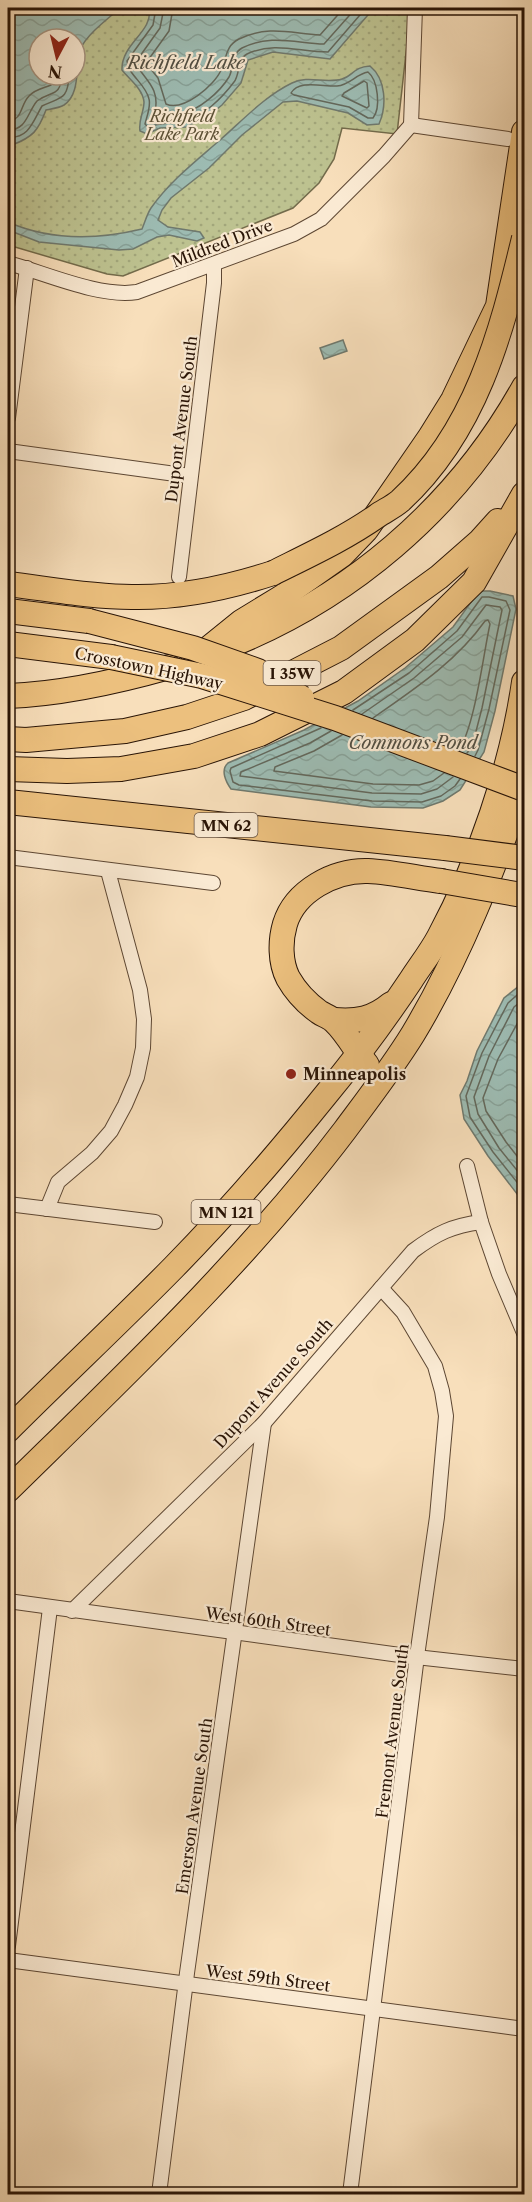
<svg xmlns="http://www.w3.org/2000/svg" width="532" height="2202" viewBox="0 0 532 2202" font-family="'Libre Caslon Text',serif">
<defs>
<pattern id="park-dots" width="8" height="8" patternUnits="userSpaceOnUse" patternTransform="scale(1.5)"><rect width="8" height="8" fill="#bdc290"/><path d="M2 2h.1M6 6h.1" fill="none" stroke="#a2a67b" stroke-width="1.8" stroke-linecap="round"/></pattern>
<pattern id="water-waves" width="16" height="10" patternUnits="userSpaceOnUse" patternTransform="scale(1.5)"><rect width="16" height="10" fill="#9dbcb3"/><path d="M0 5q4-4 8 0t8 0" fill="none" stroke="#87a198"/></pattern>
</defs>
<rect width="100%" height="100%" fill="#f8dfbb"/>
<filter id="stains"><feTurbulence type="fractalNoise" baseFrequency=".00333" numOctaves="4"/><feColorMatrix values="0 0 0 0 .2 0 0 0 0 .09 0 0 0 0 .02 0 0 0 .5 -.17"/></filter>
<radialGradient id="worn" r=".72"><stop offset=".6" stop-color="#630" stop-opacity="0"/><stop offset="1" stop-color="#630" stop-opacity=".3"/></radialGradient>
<path fill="url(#park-dots)" stroke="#736b4b" stroke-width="1.5" fill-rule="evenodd" d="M8 8H411L397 134 342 128 334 159 319 183 293 208 123 276 107 274 8 245ZM39 39H75V75H39Z"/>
<g fill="url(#water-waves)" stroke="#6f796e" stroke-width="1.5" fill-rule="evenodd">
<path d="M8 8H120C109 18 87 34 81 48 75 65 81 94 64 105 59 108 51 109 46 110 38 131 33 137 12 145L8 142ZM39 39H75V75H39Z"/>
<path d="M149 8H374L330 59 273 52 248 60 241 83 222 105 208 116 186 127 160 128 147 134 140 131C138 121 144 112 144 102 143 89 129 79 122 70 121 43 154 32 149 8Z"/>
<path d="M370 66C386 79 387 106 379 124L367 125 348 113 297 101 283 102 242 135 209 168 171 198 162 210 158 220 168 227 200 232 204 238 197 241 169 235 157 237 133 249 119 250 39 242 8 230V222C51 241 96 240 142 229 145 222 147 214 151 208 170 181 196 161 220 140 243 120 265 96 292 83 309 75 325 84 342 79 353 76 353 67 370 66Z"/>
<path d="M343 340 347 351 324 359 320 348Z"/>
<path d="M479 591H490L513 596 516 609 495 711 484 752 460 790 443 801 423 808 371 807 231 789C226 782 220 770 228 763L304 730 358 701 405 668 453 627Z"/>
<path d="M524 982V1203L488 1156 464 1119 460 1095 467 1081 477 1051 504 998Z"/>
</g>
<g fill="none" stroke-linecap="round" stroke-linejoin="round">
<g stroke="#63685c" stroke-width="1.5">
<path d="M156 8 153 25 127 61C128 75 146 84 149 99 151 106 147 116 145 124L148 127C162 122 171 124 184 121 203 117 222 98 234 82 240 75 237 59 247 54 275 41 299 52 328 52L366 8"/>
<path d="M164 8 160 28 135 63C146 81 160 88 155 112L158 115C166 115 174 116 181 114 199 110 220 92 229 77 234 68 231 54 242 48 269 34 296 43 324 44L356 8"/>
<path d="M173 8 169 31 146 63 158 78 166 104C183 112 215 85 221 70 227 58 225 46 239 39 269 25 289 33 320 35L344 8"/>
<path d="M368 72C378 80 381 108 373 118H368L349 107 294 95 291 93C299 79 324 87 337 86 350 85 356 74 368 72Z"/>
<path d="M364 81 367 83 369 106 367 108 342 96 344 93Z"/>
<path d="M8 121C23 120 20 105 29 96 35 89 44 88 51 85L53 75"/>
<path d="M8 130C27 130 27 113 37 101 52 90 60 98 62 75"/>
<path d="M8 137C29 139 33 121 42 106 61 97 68 100 69 75"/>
<path d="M353 710 409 673 457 631 482 597H489L506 601 510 610 489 709 478 750 475 756"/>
<path d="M362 714 414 678 462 637 486 605 500 607 502 610 482 708 472 747 467 753"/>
<path d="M373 718C413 690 456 662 485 621L488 620 490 624C483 656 475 725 459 750"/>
<path d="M321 728 231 768 230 771 233 782 239 785 372 801 422 802 441 796 455 786 460 779"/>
<path d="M331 731 310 743 241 772 240 776 372 793 421 794 437 789 453 777"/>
<path d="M342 735 314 751 275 767 274 771 373 784 419 785 433 781 444 773"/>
<path d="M524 989 508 1003 482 1053 466 1096 470 1117 493 1152 524 1191"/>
<path d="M524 999 514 1007 489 1056 474 1097 478 1114 499 1148 524 1179"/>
<path d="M524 1011 498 1059 483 1098 486 1111 506 1142 524 1165"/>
</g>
<defs>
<g id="minor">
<path d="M411 125 415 8"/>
<path d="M411 125 508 139"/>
<path d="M8 263C45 273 100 298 137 292L294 234 321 219 384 156 411 125"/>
<path d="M8 418 27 268"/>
<path d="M8 451 190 476"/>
<path d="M179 577 214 283V265"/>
<path d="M8 857 213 883"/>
<path d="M467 1166 481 1222 499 1274 524 1333"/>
<path d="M8 1204 155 1222"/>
<path d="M47 1209 58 1182 92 1153 111 1131 125 1105 137 1077 143 1048 144 1019 140 990 108 871"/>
<path d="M8 1601 407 1656 524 1669"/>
<path d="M72 1611 264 1423 413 1251C437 1233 452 1226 481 1222"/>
<path d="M8 1946 50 1608"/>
<path d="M8 1960 524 2029"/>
<path d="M159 2194 187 1973 264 1423"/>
<path d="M350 2194 417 1656 437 1517 446 1416 442 1391 435 1366 403 1312 381 1288"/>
</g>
<g id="motorway">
<path d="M8 584C49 589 91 597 132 597 181 598 227 588 273 573"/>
<path d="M8 611 89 621"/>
<path d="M8 644 111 657"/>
<path d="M216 651C347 602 456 509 524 387"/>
<path d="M194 660 241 622 282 597 342 555 366 530 430 437 453 400 498 306 524 132"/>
<path d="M8 696C63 694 116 682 169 667"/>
<path d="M8 739 26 740 125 731 187 717 244 698 341 648 439 577 480 541 498 521"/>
<path d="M8 769 67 771 121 769 194 756 260 734 344 692 415 640 474 582 524 494"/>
<path d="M8 802 445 848"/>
<path d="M334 1020C357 1022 373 1019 391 1004"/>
<path d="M367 1065C356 1051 347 1033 334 1021 330 1017 323 1015 319 1012 305 1002 296 992 288 978 280 962 280 941 285 924 295 891 334 870 368 871 392 872 417 878 441 881"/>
<path d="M8 1430C63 1375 120 1322 174 1267 228 1212 279 1153 328 1092 358 1056 385 1019 411 980 420 966 431 952 439 937 479 863 512 766 524 682"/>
<path d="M8 1490C125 1375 245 1262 345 1130 368 1099 392 1068 413 1034 460 956 494 868 524 782"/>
</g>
</defs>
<use href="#minor" stroke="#5d4733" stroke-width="16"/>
<use href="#motorway" stroke="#291406" stroke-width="26"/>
<use href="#minor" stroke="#faead3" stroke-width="14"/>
<use href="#motorway" stroke="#ecc07e" stroke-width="24"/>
<defs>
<g id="motorway-bridge">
<path d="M273 573C309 555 344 539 377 516 384 511 393 507 400 501 476 431 501 334 524 238"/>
<path d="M89 621 193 648 258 671 302 698"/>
<path d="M111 657 202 676 335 718 524 789"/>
<path d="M445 848 524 858"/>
<path d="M441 881 522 895"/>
</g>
</defs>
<use href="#motorway-bridge" stroke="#291406" stroke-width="26" stroke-linecap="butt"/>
<use href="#motorway-bridge" stroke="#ecc07e" stroke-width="24"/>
</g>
<circle fill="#8f2418" stroke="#faead3" stroke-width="2" cx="291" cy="1074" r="6"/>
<g text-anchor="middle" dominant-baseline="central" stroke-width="4.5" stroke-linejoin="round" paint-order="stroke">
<g fill="#faead3" stroke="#685444" stroke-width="1.5">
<rect x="263.5" y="661" width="57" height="24" rx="4.5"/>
<rect x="194.5" y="813" width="63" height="24" rx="4.5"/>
<rect x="191.5" y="1200" width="69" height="24" rx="4.5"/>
</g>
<g font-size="15" font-weight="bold" fill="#291406">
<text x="292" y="673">I 35W</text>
<text x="226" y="825">MN 62</text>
<text x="226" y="1212">MN 121</text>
</g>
<g font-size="16" font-style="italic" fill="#5d5136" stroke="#faead3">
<text x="182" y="116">Richfield<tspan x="182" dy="18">Lake Park</tspan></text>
</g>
<g font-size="16" fill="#291406" stroke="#faead3">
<text transform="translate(222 243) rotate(-21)">Mildred Drive</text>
<text transform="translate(181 419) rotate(-83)">Dupont Avenue South</text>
<text transform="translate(149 668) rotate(12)">Crosstown Highway</text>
<text transform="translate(273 1383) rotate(-48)">Dupont Avenue South</text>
<text transform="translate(268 1621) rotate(8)">West 60th Street</text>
<text transform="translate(392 1731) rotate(-83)">Fremont Avenue South</text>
<text transform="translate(194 1806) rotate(-82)">Emerson Avenue South</text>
<text transform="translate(268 1978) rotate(7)">West 59th Street</text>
</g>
<g font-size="16" font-weight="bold" fill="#291406" stroke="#faead3" text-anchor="start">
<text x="303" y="1074">Minneapolis</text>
</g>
<g font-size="18" font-style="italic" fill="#524f43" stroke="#faead3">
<text x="186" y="63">Richfield Lake</text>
<text x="413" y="743">Commons Pond</text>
</g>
</g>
<rect width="532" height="2202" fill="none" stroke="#f8dfbb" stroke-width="30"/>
<rect x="9" y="9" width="514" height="2184" fill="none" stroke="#291406" stroke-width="3"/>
<rect x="15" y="15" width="502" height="2172" fill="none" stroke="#291406" stroke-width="1.5"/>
<g transform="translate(57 57) rotate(187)"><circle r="28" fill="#faead3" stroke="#a69481" stroke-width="1.5"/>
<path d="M0-4.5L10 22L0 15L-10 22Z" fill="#8f2418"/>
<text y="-9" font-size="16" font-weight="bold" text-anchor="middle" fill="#291406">N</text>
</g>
<rect width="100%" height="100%" filter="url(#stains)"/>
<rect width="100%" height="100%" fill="url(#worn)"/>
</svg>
